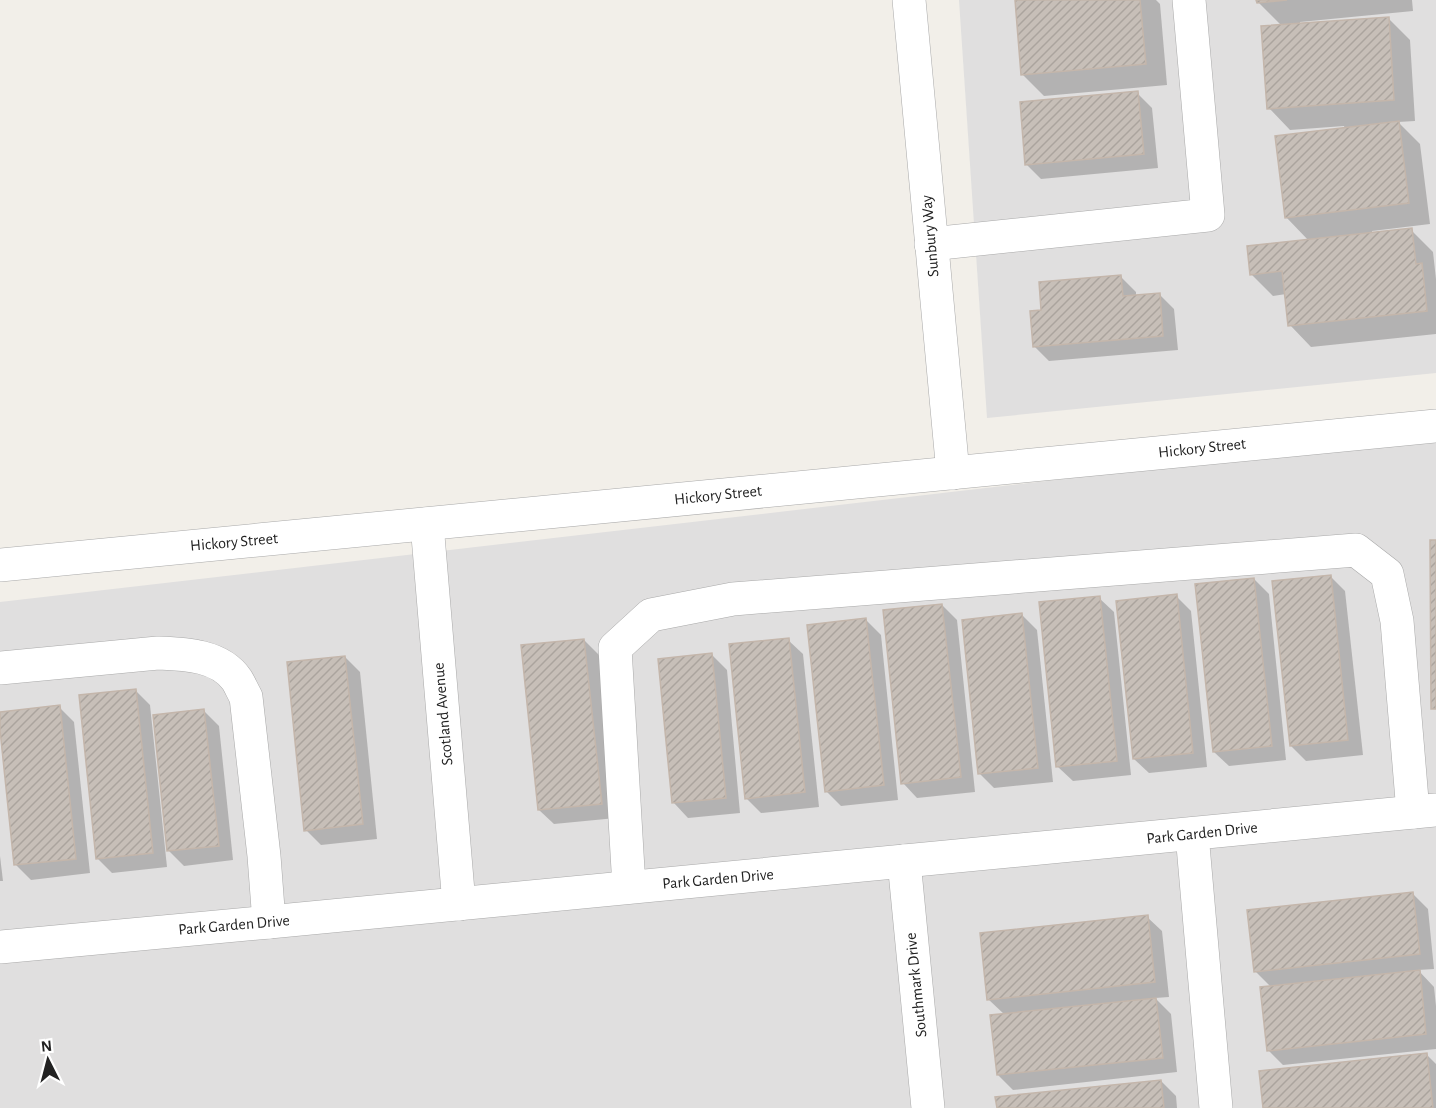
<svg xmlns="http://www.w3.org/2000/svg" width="1436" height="1108" viewBox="0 0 1436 1108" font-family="'Alegreya Sans',sans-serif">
<defs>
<pattern id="building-hatch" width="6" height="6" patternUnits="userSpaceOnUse" patternTransform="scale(1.5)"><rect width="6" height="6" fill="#c7bfb8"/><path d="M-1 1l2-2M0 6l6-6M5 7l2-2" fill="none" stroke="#aba49e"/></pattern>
</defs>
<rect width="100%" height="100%" fill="#f2efe9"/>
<g fill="#e0dfdf">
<path d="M959 0H1436V373L987 418Z"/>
<path d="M1436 436V1108H0V602Z"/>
</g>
<g fill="#0003">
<path d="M1016 0H1156L1160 4 1167 85 1044 96 1022 74Z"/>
<path d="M1258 0H1412L1413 11 1300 22V25L1388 18 1410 40 1415 121 1398 122 1420 144 1430 224 1372 231V234L1411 230 1433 252 1436 279V334L1311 347 1290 325 1286 294 1273 296 1251 274 1309 241 1286 217 1345 129 1344 126 1290 130 1269 108 1282 26 1258 2Z"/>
<path d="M1137 93 1152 108 1158 168 1041 179 1026 164Z"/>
<path d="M1121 277 1136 292V296L1159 294 1174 309 1178 350 1049 361 1034 346 1043 312Z"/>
<path d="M1330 576 1345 591 1363 755 1306 761 1291 746Z"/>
<path d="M1254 579 1269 594 1286 760 1229 766 1214 752Z"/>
<path d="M1176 596 1191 611 1207 767 1149 773 1134 759Z"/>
<path d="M1099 598 1114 612 1131 775 1073 781 1058 767Z"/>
<path d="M942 605 957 620 975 792 917 798 903 783Z"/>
<path d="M1022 615 1037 630 1053 782 994 788 979 773Z"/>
<path d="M866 620 881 635 898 800 841 806 826 791Z"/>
<path d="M584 640 599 655 616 818 554 824 539 810Z"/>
<path d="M788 640 803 654 819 807 761 813 746 798Z"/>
<path d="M712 655 727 670 740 813 688 818 674 803Z"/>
<path d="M345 657 360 672 377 839 321 845 306 830Z"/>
<path d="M135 690 150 705 167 867 112 873 97 858Z"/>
<path d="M59 707 74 722 90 873 31 880 16 865 0 713Z"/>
<path d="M204 711 219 726 233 860 184 866 169 851Z"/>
<path d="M0 856 3 881H0Z"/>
<path d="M1413 894 1428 909 1434 969 1418 970 1434 987 1436 1006V1049L1283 1065 1268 1050 1271 987 1255 971Z"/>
<path d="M1147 917 1162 931 1169 997 1155 998 1171 1014 1177 1072 1013 1090 998 1075 1005 1015 988 999Z"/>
<path d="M1427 1055 1436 1064V1108H1265Z"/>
<path d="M1161 1081 1176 1096 1177 1108H998Z"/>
</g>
<g fill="url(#building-hatch)" stroke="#c4b6ab" stroke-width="1.5">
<path d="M1015 0H1140L1146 64 1021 75Z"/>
<path d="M1256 0H1287L1257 3Z"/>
<path d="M1389 17 1394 100 1267 109 1261 26Z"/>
<path d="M1138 91 1144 154 1025 165 1020 102Z"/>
<path d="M1399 121 1409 203 1285 218 1275 136Z"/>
<path d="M1412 228 1416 264 1422 263 1427 311 1288 326 1282 271 1250 275 1247 246Z"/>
<path d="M1121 275 1123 296 1160 293 1163 336 1033 347 1030 311 1041 310 1039 282Z"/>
<path d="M1430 540H1436V709H1431Z"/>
<path d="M1331 575 1348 740 1290 746 1272 581Z"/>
<path d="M1254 578 1272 746 1213 752 1195 584Z"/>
<path d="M1177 594 1193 753 1133 759 1116 601Z"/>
<path d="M1100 596 1117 761 1056 767 1039 602Z"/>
<path d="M942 604 961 777 901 784 883 610Z"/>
<path d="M1022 613 1038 768 978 774 962 620Z"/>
<path d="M866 618 884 785 825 792 807 625Z"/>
<path d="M789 638 805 792 745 799 729 644Z"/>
<path d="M584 639 602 804 538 810 521 645Z"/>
<path d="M712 653 726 798 672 803 658 659Z"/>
<path d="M345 656 363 824 304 831 287 662Z"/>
<path d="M136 689 153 853 96 859 79 695Z"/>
<path d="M60 705 76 859 14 865 0 730V712Z"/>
<path d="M204 709 219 846 167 851 153 715Z"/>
<path d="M1413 892 1420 954 1254 972 1247 910Z"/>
<path d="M1148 915 1155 982 987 1000 980 933Z"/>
<path d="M1420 970 1426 1034 1267 1051 1260 987Z"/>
<path d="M1156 998 1163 1058 997 1075 990 1015Z"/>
<path d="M1427 1053 1433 1108H1263L1259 1071Z"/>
<path d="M1161 1080 1164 1108H997L995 1097Z"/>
</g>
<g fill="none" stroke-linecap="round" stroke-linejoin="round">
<defs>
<g id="minor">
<path d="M909 0 953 473"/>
<path d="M931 244 1208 215 1189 0"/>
<path d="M427 524 459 904"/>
<path d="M0 565 1436 426"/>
<path d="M0 668 158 653C185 654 220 655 237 680 240 685 243 692 246 697L264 856 269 922"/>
<path d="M1192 834 1216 1108"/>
<path d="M904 861 928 1108"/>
<path d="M629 887 615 648 651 615 733 599 1356 550 1387 574 1397 621 1413 812"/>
<path d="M0 947 269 922 1436 810"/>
</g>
</defs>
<use href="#minor" stroke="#a9a9a9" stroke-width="34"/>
<use href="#minor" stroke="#fff" stroke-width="33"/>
</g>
<g text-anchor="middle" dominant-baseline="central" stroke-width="4.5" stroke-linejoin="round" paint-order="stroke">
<g font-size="16" fill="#222" stroke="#fff">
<text transform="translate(930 236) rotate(-95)">Sunbury Way</text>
<text transform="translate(1202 448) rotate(-6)">Hickory Street</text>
<text transform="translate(718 495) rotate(-6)">Hickory Street</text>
<text transform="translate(234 542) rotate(-5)">Hickory Street</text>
<text transform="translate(443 714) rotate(-95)">Scotland Avenue</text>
<text transform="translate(1202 833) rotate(-6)">Park Garden Drive</text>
<text transform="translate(718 879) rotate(-5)">Park Garden Drive</text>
<text transform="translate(234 925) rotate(-5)">Park Garden Drive</text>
<text transform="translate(916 985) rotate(-96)">Southmark Drive</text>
</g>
</g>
<g transform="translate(48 1060) rotate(354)" stroke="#ffffff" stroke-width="4.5" paint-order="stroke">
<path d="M0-4.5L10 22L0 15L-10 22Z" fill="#222222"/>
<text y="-9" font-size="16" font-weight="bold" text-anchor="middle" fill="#222222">N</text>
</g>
</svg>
